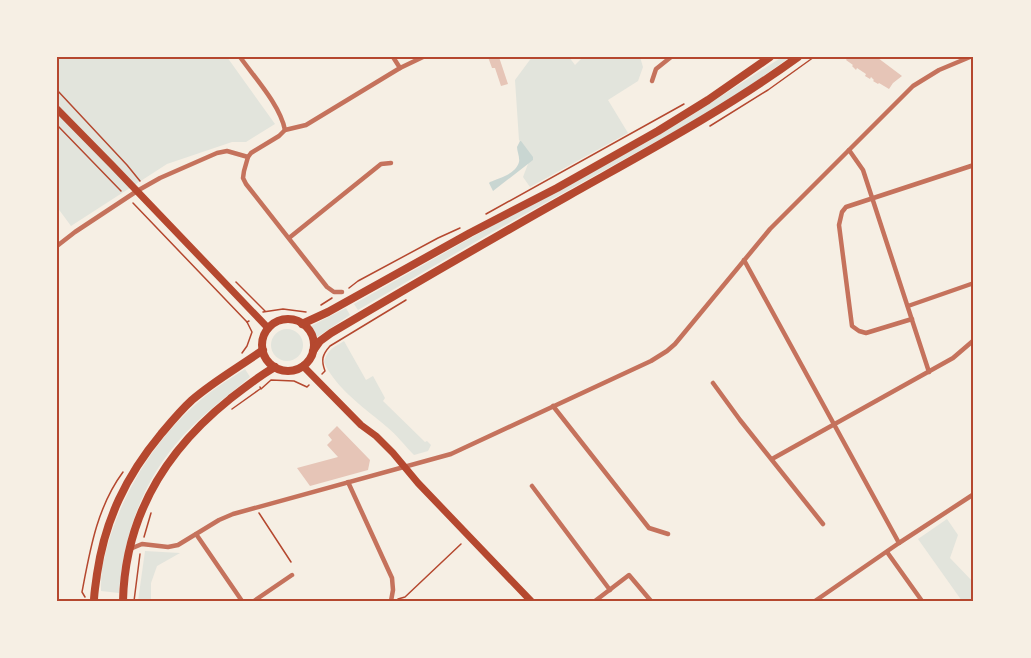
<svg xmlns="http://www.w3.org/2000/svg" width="1031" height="658" viewBox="0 0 1031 658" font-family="Manrope,sans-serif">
<rect width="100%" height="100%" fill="#f6efe4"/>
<g fill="#e2e4dc">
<path d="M57 57H227L275 124 246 142H232L167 164 71 226 57 207Z"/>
<path d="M532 57H569L575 65 583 57H640L643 67 638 81 608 100 628 133 530 187 523 177 531 156 519 140 515 80Z"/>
<path d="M782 57H790L744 90 695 120 489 234 358 310 354 304 529 205 649 141 692 115Z"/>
<path d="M346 308 350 315 317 337 311 326Z"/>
<circle cx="287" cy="345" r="16"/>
<path d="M344 341 366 380 373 376 385 398 383 401 425 442 427 441 431 445 428 451 414 455C405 446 397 435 387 427 366 409 335 388 324 362 327 350 334 347 344 341Z"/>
<path d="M245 369 250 377C224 399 196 419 175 445 140 487 123 540 119 593L101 591C101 584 101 576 102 568 103 563 105 556 106 551 121 495 153 442 196 404 211 390 228 380 245 369Z"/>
<path d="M947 519 958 535 950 558 974 583V601H962L918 539Z"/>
<path d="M145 551 180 553 157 566 151 583V601H138Z"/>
</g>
<path fill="#c9d6d2" d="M520 141H521L533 157V160L493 191 489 183 490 182C499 178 516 174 519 162 520 158 517 151 517 147Z"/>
<g fill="#e6c5b7">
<path d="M488 57H499L508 84 501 86 495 68H492Z"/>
<path d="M848 57H873L877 59 878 58 902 76 893 83 889 89 879 83 878 84 873 81 874 80 871 77 870 79 865 76 866 74 857 68 856 70 852 66 853 65 846 60Z"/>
<path d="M337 426 370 460 368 470 310 486 297 468 338 457 327 445 332 440 328 435Z"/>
</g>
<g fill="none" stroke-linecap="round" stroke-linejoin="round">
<g stroke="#b5482f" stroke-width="1.5">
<path d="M57 90 127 165 140 181"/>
<path d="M57 125 121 191"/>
<path d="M710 126 768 90 814 57"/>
<path d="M133 203 247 322"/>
<path d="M486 214 684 104"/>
<path d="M236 282 265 311"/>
<path d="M349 288 358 281 438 238 460 228"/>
<path d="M321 305 332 298"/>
<path d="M263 312 283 309 306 312"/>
<path d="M242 353 247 346 252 332 247 322 249 321"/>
<path d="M322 374 325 371C321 360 322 355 330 346L406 300"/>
<path d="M260 387 261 389 271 380 294 381 307 387 309 385"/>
<path d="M232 409 260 389"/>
<path d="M259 513 291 562"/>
<path d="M144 537 151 513"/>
<path d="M85 597 82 592C90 550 97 507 123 472"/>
<path d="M398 599 405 597 461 544"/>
<path d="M134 601 140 554"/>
</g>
<g stroke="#c5725c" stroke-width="4.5">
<path d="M240 57C255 78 280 105 285 130"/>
<path d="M393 57 400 68"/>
<path d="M652 81 656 69 671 57"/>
<path d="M849 150 863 170 929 372"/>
<path d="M289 238 381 164 391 163"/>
<path d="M57 246 75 232 137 191 160 178 217 153 227 151 248 157"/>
<path d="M744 260 899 543"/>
<path d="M342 292H334L327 287 246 184 243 178 244 171 248 157 251 153 279 136 285 130 306 125 400 68 423 57"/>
<path d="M908 306 974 283"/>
<path d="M912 319 866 333 859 331 852 326 839 225 842 212 846 207 974 165"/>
<path d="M713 383 740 420 823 524"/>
<path d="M553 406 649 528 668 534"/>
<path d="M772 459 953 358 974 340"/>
<path d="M348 482 392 578 393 590 391 601"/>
<path d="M532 486 610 590"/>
<path d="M196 534 242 601"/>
<path d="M130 549 142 544 168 547 178 545 219 520 233 514 451 454 651 361 667 351 675 344 770 229 913 86 939 70 970 57"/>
<path d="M887 552 922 601"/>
<path d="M254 601 292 575"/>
<path d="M595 601 629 575 651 601"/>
<path d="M815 601 899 543 974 494"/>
</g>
<g stroke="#b5482f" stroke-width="7">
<path d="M57 109 113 166 268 328"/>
<path d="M303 366 361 425 376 436 393 453 418 483 531 601"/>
</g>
<g stroke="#b5482f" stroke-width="8">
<circle cx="288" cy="345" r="26"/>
<path d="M302 324 328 312 470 233 557 188 658 131 708 100 770 57"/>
<path d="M313 351 320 341 331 333C409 287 488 241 568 196 646 152 725 110 798 57"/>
<path d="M94 601C94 592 96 583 97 574 105 520 126 476 161 434 171 422 180 411 192 400 214 381 239 367 263 350"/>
<path d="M123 601C125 516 165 451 230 399 244 388 259 376 275 367"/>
</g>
</g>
<rect width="1031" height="658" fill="none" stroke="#f6efe4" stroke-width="117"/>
<rect x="58" y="58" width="914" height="542" fill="none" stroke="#b5482f" stroke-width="2"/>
</svg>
